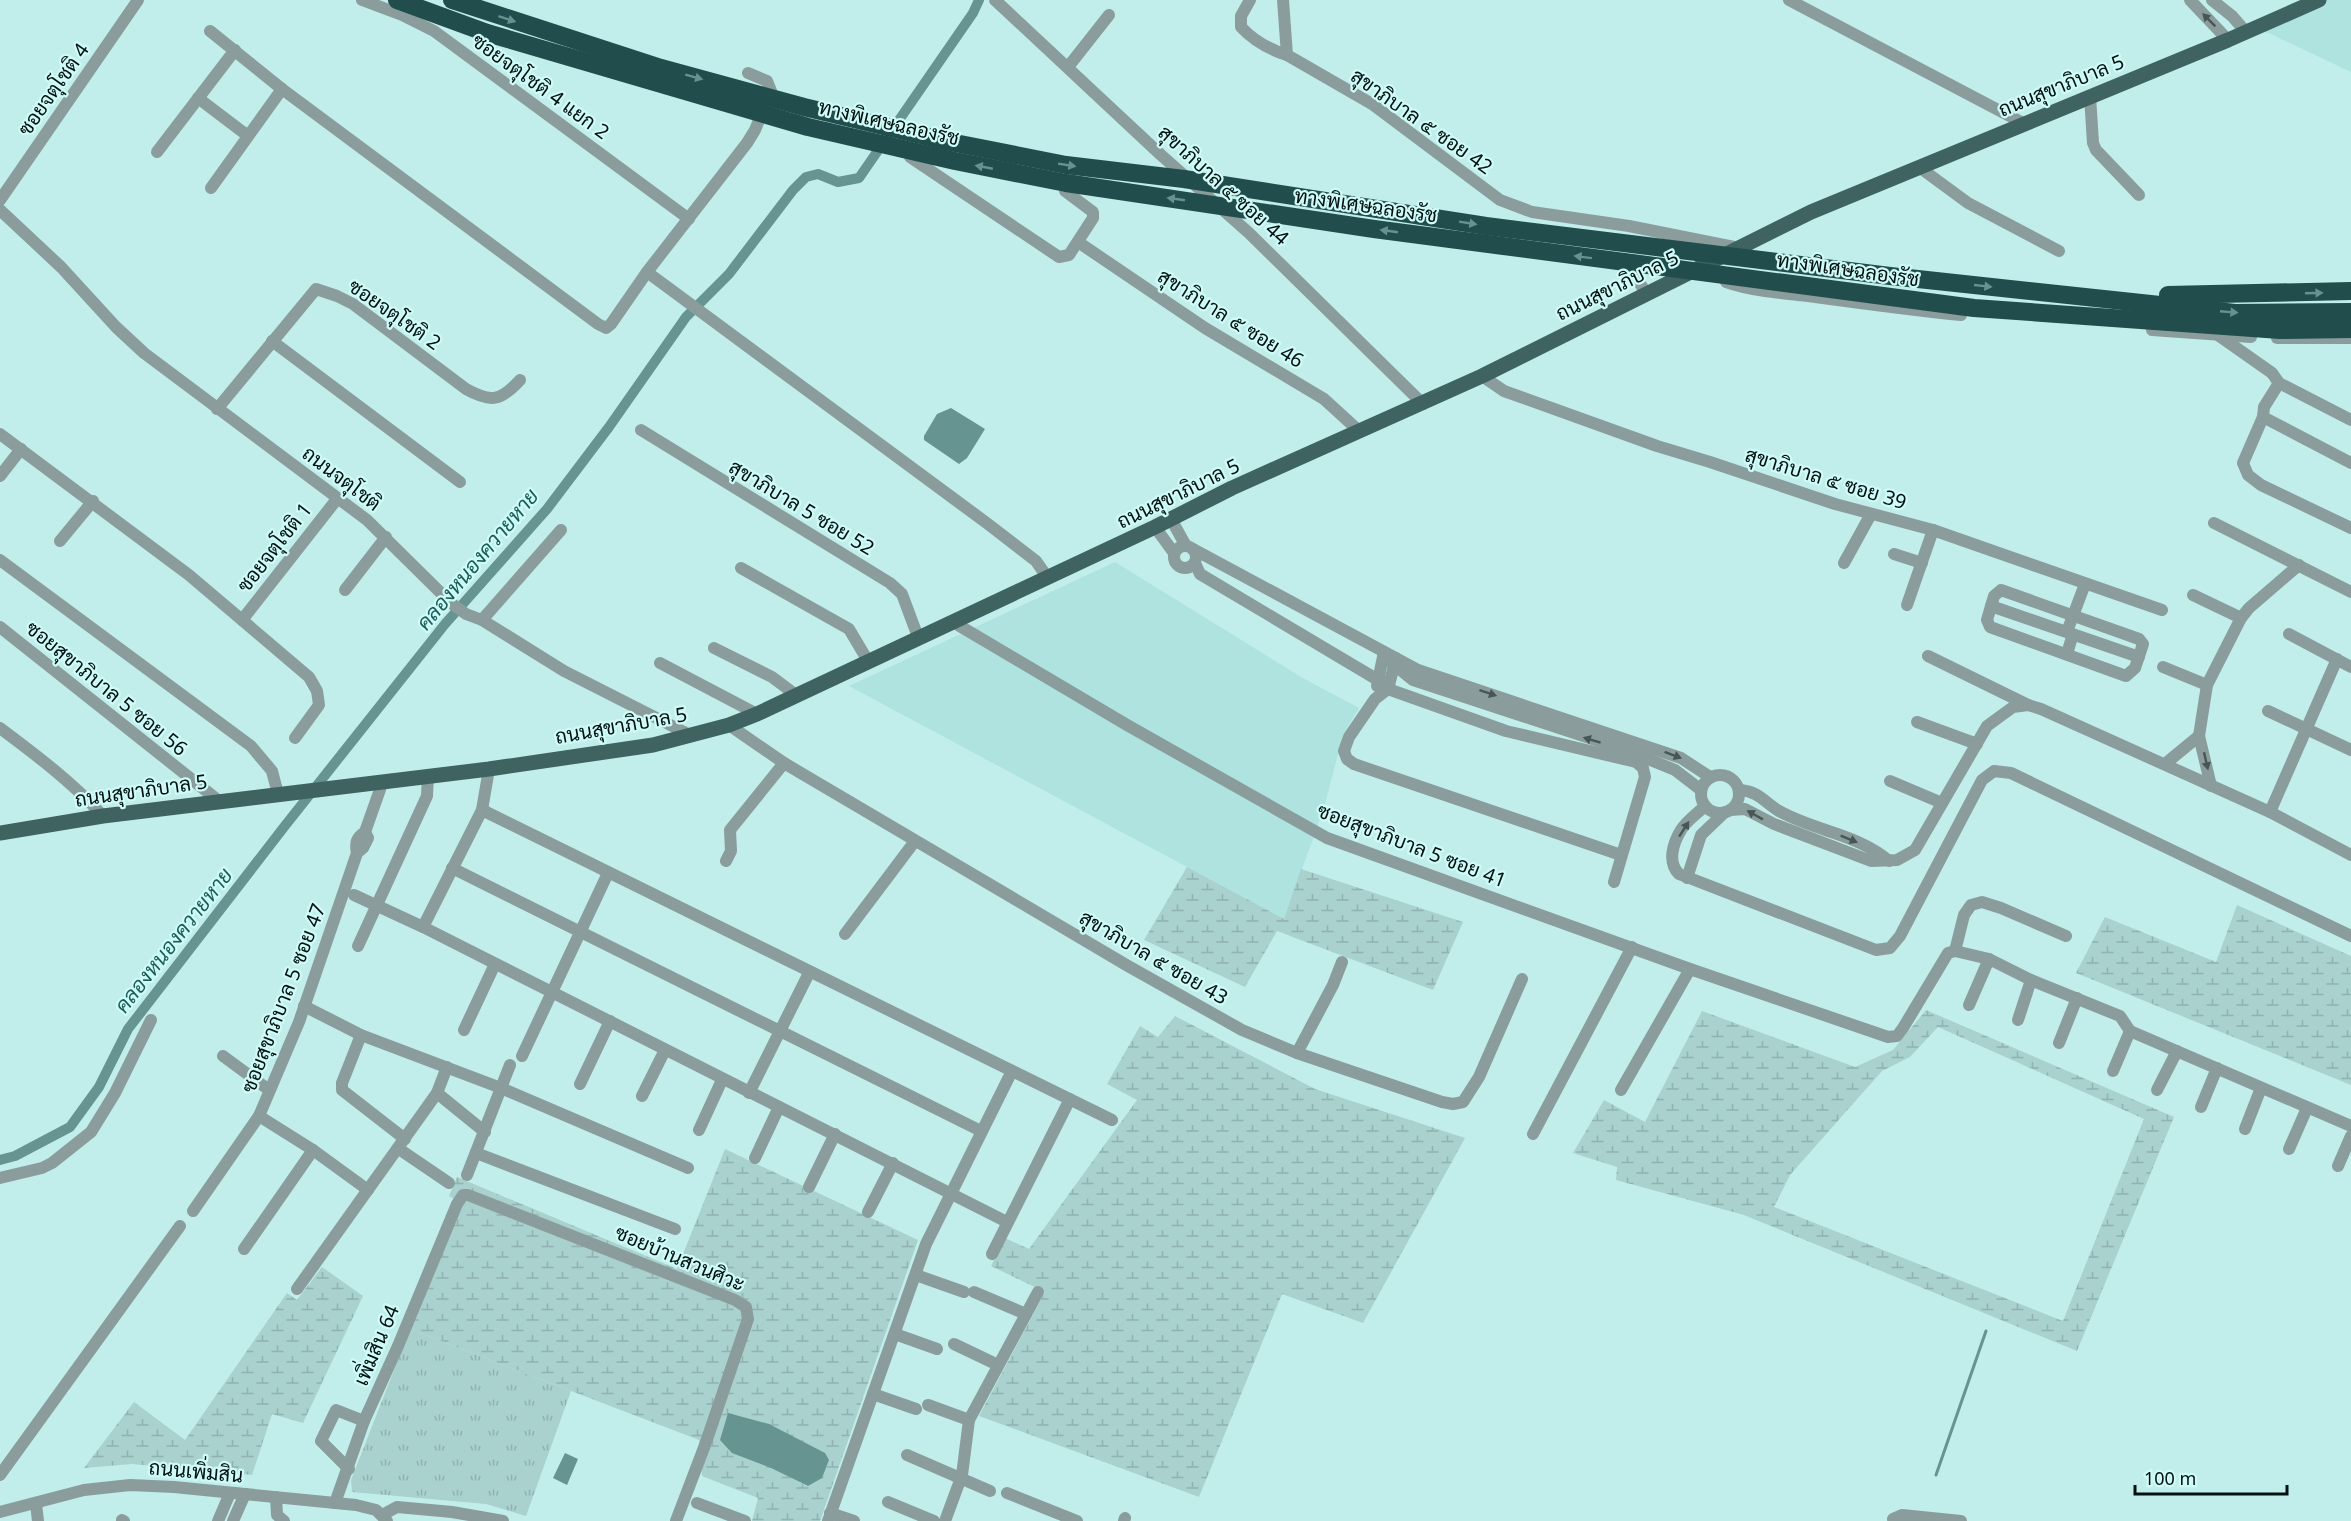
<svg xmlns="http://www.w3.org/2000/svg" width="2351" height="1521" viewBox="0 0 2351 1521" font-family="'Noto Sans',Sarabun,sans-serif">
<defs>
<pattern id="grass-tufts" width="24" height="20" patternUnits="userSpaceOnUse" patternTransform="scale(1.5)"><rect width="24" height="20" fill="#a9d1ce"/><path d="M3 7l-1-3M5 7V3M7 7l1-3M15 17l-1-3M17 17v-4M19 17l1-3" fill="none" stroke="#90b2b0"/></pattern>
<pattern id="wetland-marsh" width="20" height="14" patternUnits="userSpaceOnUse" patternTransform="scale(1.5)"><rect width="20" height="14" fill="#a9d1ce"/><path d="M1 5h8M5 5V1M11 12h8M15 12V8" fill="none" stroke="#90b2b0"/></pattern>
</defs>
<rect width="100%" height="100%" fill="#c1eeeb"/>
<g fill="#aee3e0">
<path d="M2325 0H2351V72L2260 29Z"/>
<path d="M1115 562 1301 677 1359 708 1343 735 1324 808 1284 919 849 686Z"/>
</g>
<path fill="url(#grass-tufts)" d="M410 1329 571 1391 526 1516 486 1504 352 1492 351 1480Z"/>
<g fill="url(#wetland-marsh)" fill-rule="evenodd">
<path d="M1187 867 1284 919 1301 869 1463 922 1433 990 1277 931 1245 987 1144 940Z"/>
<path d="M2237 905 2351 956V1085L2076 973 2105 917 2216 962Z"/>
<path d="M1926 1010 2174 1117 2077 1351 1744 1215 1616 1180 1617 1167 1573 1153 1604 1100 1645 1122 1702 1011 1855 1067 1893 1050ZM1938 1027 2144 1119 2063 1321 1774 1207 1790 1175 1882 1071 1910 1057Z"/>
<path d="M1175 1016 1315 1089 1465 1138 1363 1323 1282 1294 1199 1497 979 1416 1045 1292 991 1266 1005 1238 1029 1249 1137 1100 1107 1084 1140 1026 1158 1037Z"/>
<path d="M725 1149 918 1240 820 1521H752L758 1498 702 1476 699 1440 410 1329 463 1204 449 1196 457 1177 677 1269ZM825 1453 807 1486 772 1468Z"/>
<path d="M322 1267 363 1296 303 1423 272 1414 252 1475 132 1464 84 1468 134 1402 185 1440 287 1293 297 1300Z"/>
</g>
<g fill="#669491">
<path d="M951 408 985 429 967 458 959 464 924 440V436L937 414Z"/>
<path d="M728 1413 769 1424 825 1453 829 1460 822 1478 808 1486 771 1468 732 1453 720 1440Z"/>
<path d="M565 1453 578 1459 567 1485 553 1478Z"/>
</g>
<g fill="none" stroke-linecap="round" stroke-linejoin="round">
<path stroke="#669491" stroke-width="3" d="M1936 1475 1986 1331"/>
<path stroke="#669491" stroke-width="10" d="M0 1160 15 1156 70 1127 99 1087 128 1029 284 827 445 624 547 509 609 427 686 317 729 274 793 190 806 177 818 174 838 182 859 178 973 13 979 0"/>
<g stroke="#8a9d9c" stroke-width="12">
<path d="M362 0 402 15 434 31 689 219"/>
<path d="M995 0 1161 155 1249 233 1423 404"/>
<path d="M1250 0 1241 16V27C1254 41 1268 49 1287 55"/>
<path d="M1283 0 1287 55 1372 104 1500 200 1532 212 1629 226 1739 248"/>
<path d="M1789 0 2023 123"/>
<path d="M2190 0 2228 40"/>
<path d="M2212 0 2232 16 2246 32"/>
<path d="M210 31 282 89 598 324 606 328 611 324 647 272 747 143 755 130 771 91 767 81 748 73"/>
<path d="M1068 67 1109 15"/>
<path d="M2090 96 2093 143 2096 150 2139 195"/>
<path d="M198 98 248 136"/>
<path d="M157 152 235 50"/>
<path d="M910 157 1059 257 1069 255 1093 218V212L1065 191"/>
<path d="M1919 167 1968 203 2059 251"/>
<path d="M211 188 282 89"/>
<path d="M0 200 138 0"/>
<path d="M0 210 61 267 116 327 144 353 367 520 451 603 466 614 482 620 564 671 690 735"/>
<path d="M1078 242 1205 328 1324 399 1359 431"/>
<path d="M1625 260 1646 293"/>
<path d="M647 272 988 524 1036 561 1047 577"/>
<path d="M1726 282C1752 291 1781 293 1808 296 1859 303 1910 310 1961 315"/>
<path d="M2152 330 2251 337"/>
<path d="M2218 335 2272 373 2279 383 2351 420"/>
<path d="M2277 338H2351"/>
<path d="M272 341 460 482"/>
<path d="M1482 376 1504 391 1657 446 1710 462 1835 504 1933 530 2162 610"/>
<path d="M2279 383 2264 407 2263 417 2351 463"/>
<path d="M217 409 316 289 337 296 353 304 466 389C491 403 501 401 520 380"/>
<path d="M2263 417 2243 463 2248 475 2261 485 2351 528"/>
<path d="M641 430 890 583 902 594 918 637"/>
<path d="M0 434 189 575 309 677 317 691 319 705 295 738"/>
<path d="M0 476 21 449"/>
<path d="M1171 519 1186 546"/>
<path d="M2214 523 2351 592"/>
<path d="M1155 527 1174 553"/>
<path d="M60 541 93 501"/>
<circle cx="1185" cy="557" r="11"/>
<path d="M1193 549 1418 670 1681 758 1710 777"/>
<path d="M1894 554 1922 563"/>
<path d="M0 560 251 746 272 771 278 794"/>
<path d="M1195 563 1200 574 1378 680 1388 689 1506 731 1636 762 1643 768 1645 777 1614 882"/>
<path d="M1844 563 1871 514"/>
<path d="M741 568 849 629 868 661"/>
<path d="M345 590 386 537"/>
<path d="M2001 590 2139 639 2143 644 2135 668 2126 676 1990 627 1987 620 1994 596Z"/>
<path d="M2193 595 2241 618"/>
<path d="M1907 605 1933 530"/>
<path d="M1991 606 2139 657"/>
<path d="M242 620 337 499"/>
<path d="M482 620 561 530"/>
<path d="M953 622 1127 725 1327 838 1690 969 1888 1037 1897 1036 1903 1028 1948 953 1955 951 1989 959 2031 980 2120 1016 2130 1031 2351 1126"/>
<path d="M0 627 219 801"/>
<path d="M2289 634 2351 667"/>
<path d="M714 648 772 677 796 695"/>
<path d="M2067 654 2072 637 2068 629 2085 584"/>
<path d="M1928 656 2028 705"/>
<path d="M1396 658 1388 689 1375 699 1349 737 1344 751 1347 759 1354 764 1621 855"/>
<path d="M1391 662 1413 680 1626 750 1675 770 1701 790"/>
<path d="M660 663 757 714"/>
<path d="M2163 667 2207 685"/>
<path d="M1377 686 1384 652"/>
<path d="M2268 711 2351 750"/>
<path d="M1917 722 1977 744"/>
<path d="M729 725 784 763 1128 966 1242 1030 1297 1053 1442 1102 1453 1104 1463 1102 1479 1077 1522 979"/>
<path d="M0 728C36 755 72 782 103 816"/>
<path d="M2165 764 2199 736"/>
<circle cx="1720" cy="794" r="19"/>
<path d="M1890 781 1942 803"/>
<path d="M2211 786 2199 736 2207 685 2241 618 2249 608 2299 565"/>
<path d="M1739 790C1759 791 1764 802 1779 811 1814 831 1858 834 1889 861"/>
<path d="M1705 806C1698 813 1686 821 1681 830 1673 843 1667 862 1679 874L1876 950 1890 948 1900 936 1982 780 1994 771 2011 773 2351 936"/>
<path d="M482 810 1112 1120"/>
<path d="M1730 810 1745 809 1774 824 1871 861 1897 860 1915 850 1987 726 2013 707 2028 705 2041 709 2270 812 2351 855"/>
<path d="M2270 812 2337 659"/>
<path d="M357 853C355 843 356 838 365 832L383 781"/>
<path d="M726 861 731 851 730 830 784 763"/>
<path d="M452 868 981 1131"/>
<path d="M1687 878 1701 835 1725 812"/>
<path d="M354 895 423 927 1007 1222"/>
<path d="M423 927 482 810 489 769"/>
<path d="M845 934 915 841"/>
<path d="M358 946 427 796 428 775"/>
<path d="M1955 951 1964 915 1971 905 1982 902 2001 908 2066 936"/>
<path d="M1969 1005 1989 959"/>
<path d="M304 1006 361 1035 501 1088 688 1168"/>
<path d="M2018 1020 2031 980"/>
<path d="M464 1030 495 964"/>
<path d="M361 1035 342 1083V1090L405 1139"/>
<path d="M2059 1043 2077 998"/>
<path d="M1297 1053 1333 985 1342 962"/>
<path d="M223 1056 269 1090"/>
<path d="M522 1056 608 873"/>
<path d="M2113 1071 2130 1031"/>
<path d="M580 1084 610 1021"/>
<path d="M1621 1090 1690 969"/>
<path d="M2157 1090 2177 1051"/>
<path d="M437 1093 485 1132"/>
<path d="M749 1093 809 973"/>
<path d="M642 1096 665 1050"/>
<path d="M2201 1107 2217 1068"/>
<path d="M259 1116 313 1150 368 1190"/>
<path d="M2245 1129 2261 1088"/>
<path d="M699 1130 722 1080"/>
<path d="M1533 1134 1632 947"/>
<path d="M399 1149 449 1183"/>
<path d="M2289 1149 2307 1108"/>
<path d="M476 1153 675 1229"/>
<path d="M755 1158 779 1107"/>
<path d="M2338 1166 2351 1136"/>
<path d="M467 1175 510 1065"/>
<path d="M0 1178 42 1168 52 1163 91 1132 115 1093 151 1020"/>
<path d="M809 1187 835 1134"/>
<path d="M193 1211 259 1116 299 1022 357 853 363 848 368 838 365 832"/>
<path d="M868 1212 893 1163"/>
<path d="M244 1249 313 1150"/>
<path d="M992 1254 1070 1099"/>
<path d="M916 1275 964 1292"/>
<path d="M297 1289 437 1093 447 1067"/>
<path d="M974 1292 1026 1314"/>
<path d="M895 1334 937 1349"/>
<path d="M954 1344 998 1365"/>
<path d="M873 1394 916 1409"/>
<path d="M928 1405 969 1420"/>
<path d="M907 1455 990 1491"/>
<path d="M349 1469 321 1441 336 1410 364 1421"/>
<path d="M0 1475 180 1226"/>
<path d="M1007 1493 1077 1521"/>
<path d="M276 1497 277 1515 284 1521"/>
<path d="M888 1502 934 1521"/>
<path d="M335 1503 364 1421 398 1346 457 1204 463 1195H468L735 1300 746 1307 748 1319 705 1445 676 1521"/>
<path d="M697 1503 745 1521"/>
<path d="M36 1504 38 1521"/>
<path d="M0 1512 84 1490 130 1485 174 1487 356 1505 376 1510 387 1521"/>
<path d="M830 1513 854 1521"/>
<path d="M382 1515 397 1507 452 1512 503 1521"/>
<path d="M122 1520 124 1521"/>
<path d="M218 1521 230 1493"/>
<path d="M233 1521 245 1494"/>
<path d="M828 1521 926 1244 1012 1071"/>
<path d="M945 1521 962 1475 969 1420 1038 1292"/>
<path d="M1124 1521 1125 1518"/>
<path d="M1896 1521 1893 1519 1902 1515 1961 1521"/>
</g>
<path stroke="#3e6361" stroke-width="15" d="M0 833 103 816 489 769 653 745 729 725 757 714 1155 527 1232 488 1482 376 1811 212 2228 40 2319 0"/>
<g stroke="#214e4c" stroke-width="18">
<path d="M397 0 487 33 808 127 955 161 1066 183 1374 229 1974 308 2280 330 2351 329"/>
<path d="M452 0 661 68 804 107 950 142 1066 165 1184 179 1486 226 1890 276 2235 313 2351 312"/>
<path d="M2168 295 2351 291"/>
</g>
</g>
<defs><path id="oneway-solid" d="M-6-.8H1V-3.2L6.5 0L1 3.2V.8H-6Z" transform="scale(1.5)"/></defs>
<g fill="#669391">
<use href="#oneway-solid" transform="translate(507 19) rotate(18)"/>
<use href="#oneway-solid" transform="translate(694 77) rotate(15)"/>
<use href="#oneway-solid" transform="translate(1067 165) rotate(9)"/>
<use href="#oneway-solid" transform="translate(984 167) rotate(-169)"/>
<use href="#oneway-solid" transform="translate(1176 199) rotate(-172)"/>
<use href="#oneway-solid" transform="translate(1468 223) rotate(9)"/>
<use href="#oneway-solid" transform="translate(1389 231) rotate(-172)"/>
<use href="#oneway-solid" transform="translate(1583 257) rotate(-173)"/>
<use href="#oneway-solid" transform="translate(1983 286) rotate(6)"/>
<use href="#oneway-solid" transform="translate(2314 293) rotate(-2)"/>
<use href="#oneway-solid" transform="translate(2229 312) rotate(5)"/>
</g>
<g fill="#465756">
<use href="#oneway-solid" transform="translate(2209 20) rotate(-135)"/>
<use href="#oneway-solid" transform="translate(1488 693) rotate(18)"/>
<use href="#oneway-solid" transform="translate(1592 740) rotate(-163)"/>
<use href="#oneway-solid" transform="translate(1673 755) rotate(21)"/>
<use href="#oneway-solid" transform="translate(2206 761) rotate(77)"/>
<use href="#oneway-solid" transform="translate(1755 815) rotate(-151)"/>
<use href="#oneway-solid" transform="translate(1684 829) rotate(-57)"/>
<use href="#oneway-solid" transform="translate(1849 839) rotate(22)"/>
</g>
<g text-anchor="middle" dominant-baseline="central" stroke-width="4.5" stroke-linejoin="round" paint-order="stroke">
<g font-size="20" fill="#021110" stroke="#cefbf8">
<text transform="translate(2061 85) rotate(-22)">ถนนสุขาภิบาล 5</text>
<text transform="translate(541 86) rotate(36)">ซอยจตุโชติ 4 แยก 2</text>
<text transform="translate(53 89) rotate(-55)">ซอยจตุโชติ 4</text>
<text transform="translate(1422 121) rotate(35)">สุขาภิบาล ๕ ซอย 42</text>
<text transform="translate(889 122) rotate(13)">ทางพิเศษฉลองรัช</text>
<text transform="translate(1224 185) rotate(42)">สุขาภิบาล ๕ ซอย 44</text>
<text transform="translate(1366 205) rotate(8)">ทางพิเศษฉลองรัช</text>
<text transform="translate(1848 269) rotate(8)">ทางพิเศษฉลองรัช</text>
<text transform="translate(1617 285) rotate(-26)">ถนนสุขาภิบาล 5</text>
<text transform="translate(395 314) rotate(35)">ซอยจตุโชติ 2</text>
<text transform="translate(1231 318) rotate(32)">สุขาภิบาล ๕ ซอย 46</text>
<text transform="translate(342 478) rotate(37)">ถนนจตุโชติ</text>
<text transform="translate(1826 478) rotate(17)">สุขาภิบาล ๕ ซอย 39</text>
<text transform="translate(1178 493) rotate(-26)">ถนนสุขาภิบาล 5</text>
<text transform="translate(802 507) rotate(31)">สุขาภิบาล 5 ซอย 52</text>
<text transform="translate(274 547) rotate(-52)">ซอยจตุโชติ 1</text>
<text transform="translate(107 688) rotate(39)">ซอยสุขาภิบาล 5 ซอย 56</text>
<text transform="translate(621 725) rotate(-10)">ถนนสุขาภิบาล 5</text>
<text transform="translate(141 790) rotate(-8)">ถนนสุขาภิบาล 5</text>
<text transform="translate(1412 845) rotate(21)">ซอยสุขาภิบาล 5 ซอย 41</text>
<text transform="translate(1154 957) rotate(30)">สุขาภิบาล ๕ ซอย 43</text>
<text transform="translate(283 998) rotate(-69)">ซอยสุขาภิบาล 5 ซอย 47</text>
<text transform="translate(680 1258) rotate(23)">ซอยบ้านสวนศิวะ</text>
<text transform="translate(376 1345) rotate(-67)">เพิ่มสิน 64</text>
<text transform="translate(196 1471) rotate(5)">ถนนเพิ่มสิน</text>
</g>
<g font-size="21" font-style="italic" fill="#1b5c59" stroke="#cefbf8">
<text transform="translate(477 559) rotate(-50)">คลองหนองควายหาย</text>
<text transform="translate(173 940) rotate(-52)">คลองหนองควายหาย</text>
</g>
</g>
<path d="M2135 1485v9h152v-9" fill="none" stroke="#021110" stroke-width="3"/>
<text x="2144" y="1485" font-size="18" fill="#021110" stroke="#cefbf8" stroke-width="4.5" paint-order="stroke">100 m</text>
</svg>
